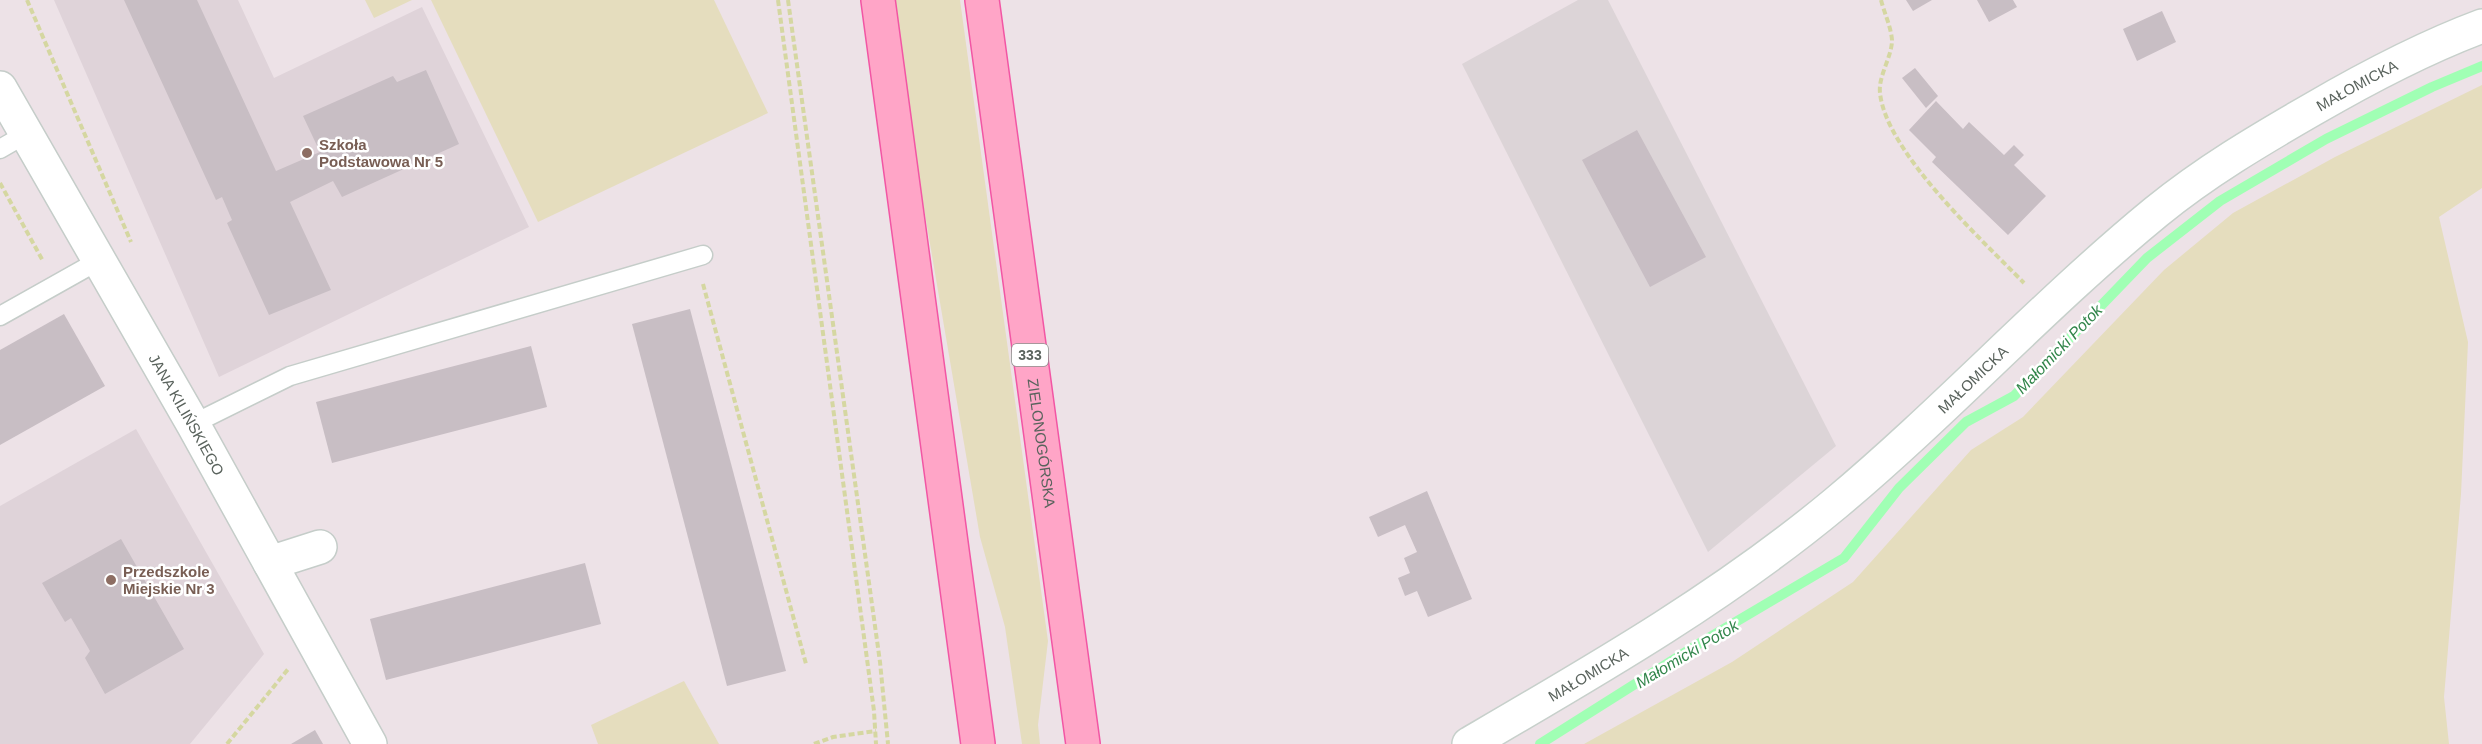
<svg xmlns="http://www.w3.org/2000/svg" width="2482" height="744" viewBox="0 0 2482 744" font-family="Arial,sans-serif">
<rect width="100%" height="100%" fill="#ede2e7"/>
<path fill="#dcd4d7" d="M1578 0H1608L1836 446 1708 552 1462 64Z"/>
<g fill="#dfd3d9">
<path d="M54 0H238L274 78 422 7 529 227 219 377Z"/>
<path d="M136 429 264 654 190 744H0V506Z"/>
</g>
<g fill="#e5ddbe">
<path d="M365 0H412L374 18Z"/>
<path d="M431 0H714L768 113 538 222Z"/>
<path d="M892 0H960L1048 641 1038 725 1040 744H1022L1005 627 980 537 913 144Z"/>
<path d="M2482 85V188L2439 217 2468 342 2461 494 2444 697 2449 744H1584L1732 662 1853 582 1971 450 2023 417 2164 270 2233 213 2335 157Z"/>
<path d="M684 681 719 744H598L591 725Z"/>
</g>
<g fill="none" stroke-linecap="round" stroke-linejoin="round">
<path stroke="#a0ffb4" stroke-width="10" d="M1540 744 1700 643 1844 558 1899 488 1966 422 2014 396 2147 258 2220 201 2326 139 2432 87 2482 66"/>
</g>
<g fill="#c8bec4">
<path d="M124 0H197L276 171 320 152 303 116 393 76 397 82 426 70 459 144 342 197 333 181 290 202 331 290 269 315 227 223 232 220 222 197 216 200Z"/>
<path d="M1906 0H1932L1913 11Z"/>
<path d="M1977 0H2013L2017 7 1989 22Z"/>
<path d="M2162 11 2176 42 2137 61 2123 29Z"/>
<path d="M1915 68 1938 96 1926 108 1902 78Z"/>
<path d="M1936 101 1963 129 1969 122 2004 155 2014 145 2024 155 2014 165 2046 196 2008 235 1932 162 1936 157 1909 130Z"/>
<path d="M1637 130 1706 257 1650 287 1582 160Z"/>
<path d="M690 309 786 671 727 686 632 324Z"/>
<path d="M64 314 105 386 0 445V350Z"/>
<path d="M531 346 547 407 332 463 316 402Z"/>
<path d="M1427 491 1472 599 1428 617 1417 591 1405 596 1398 578 1410 573 1404 558 1417 552 1405 525 1378 537 1369 517Z"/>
<path d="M121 539 184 649 105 694 85 658 90 651 71 618 65 622 42 583Z"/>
<path d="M585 563 601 624 386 680 370 619Z"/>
<path d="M315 730 323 744H291Z"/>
</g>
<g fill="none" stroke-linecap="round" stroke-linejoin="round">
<defs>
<g id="lane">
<path d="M0 149 26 134"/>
<path d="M0 316 98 261"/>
<path d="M193 424 290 376 703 255"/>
</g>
<g id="street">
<path id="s1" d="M0 88 193 424 370 744"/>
<path d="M270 563 320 547"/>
</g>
<g id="secondary">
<path id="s2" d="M1469 744C1596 670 1723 597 1836 503 1947 410 2045 303 2156 212 2205 172 2259 140 2313 109 2368 77 2423 48 2482 26"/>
</g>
<g id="primary">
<path d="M878 0 978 744"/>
<path id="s3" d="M982 0 1083 744"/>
</g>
</defs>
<use href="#lane" stroke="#c5cdc9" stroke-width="21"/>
<use href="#street" stroke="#c5cdc9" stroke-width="36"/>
<use href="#secondary" stroke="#c7d0cb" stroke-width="36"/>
<use href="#primary" stroke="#f256a4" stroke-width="36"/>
<g stroke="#d5d7a1" stroke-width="4" stroke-dasharray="6 3" stroke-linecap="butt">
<path d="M27 0 131 242"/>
<path d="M778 0 874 711 876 744"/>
<path d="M788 0 880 662 888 744"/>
<path d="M1881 0C1884 12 1891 27 1892 40 1892 57 1878 76 1880 93 1886 152 1982 240 2024 283"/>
<path d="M0 183 43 261"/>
<path d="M703 284 806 664"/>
<path d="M227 744 289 668"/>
<path d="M814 744 833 737 876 731"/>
</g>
<use href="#lane" stroke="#fff" stroke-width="18"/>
<use href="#street" stroke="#fff" stroke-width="33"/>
<use href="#secondary" stroke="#fff" stroke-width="33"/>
<use href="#primary" stroke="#ffa5c7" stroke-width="33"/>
</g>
<g fill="#8d6e63" stroke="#fff" stroke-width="2">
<circle cx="307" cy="153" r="6"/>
<circle cx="111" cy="580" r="6"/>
</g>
<g text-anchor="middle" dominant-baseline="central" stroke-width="5" stroke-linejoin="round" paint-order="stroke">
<rect fill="#fff" stroke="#8c928e" stroke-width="1.5" x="1012" y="344" width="36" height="22" rx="4.5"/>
<g font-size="14" font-weight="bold" fill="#5a635d">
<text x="1030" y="355">333</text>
</g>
<g font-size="15" fill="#5a635d" stroke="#fff">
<text stroke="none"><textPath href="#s2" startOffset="1110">MAŁOMICKA</textPath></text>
<text stroke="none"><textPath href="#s2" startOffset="624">MAŁOMICKA</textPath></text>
<text stroke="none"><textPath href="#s1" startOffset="376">JANA KILIŃSKIEGO</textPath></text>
<text stroke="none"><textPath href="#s3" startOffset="447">ZIELONOGÓRSKA</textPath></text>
<text stroke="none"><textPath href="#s2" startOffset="138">MAŁOMICKA</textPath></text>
</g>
<g font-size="15" font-weight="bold" fill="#785e54" stroke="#fff" text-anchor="start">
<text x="319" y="144">Szkoła<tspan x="319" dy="17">Podstawowa Nr 5</tspan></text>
<text x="123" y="571">Przedszkole<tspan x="123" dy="17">Miejskie Nr 3</tspan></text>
</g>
<g font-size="16" font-style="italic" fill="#31854a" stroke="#fff">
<text transform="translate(2059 349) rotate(-46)">Małomicki Potok</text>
<text transform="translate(1687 654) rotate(-31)">Małomicki Potok</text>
</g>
</g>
</svg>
